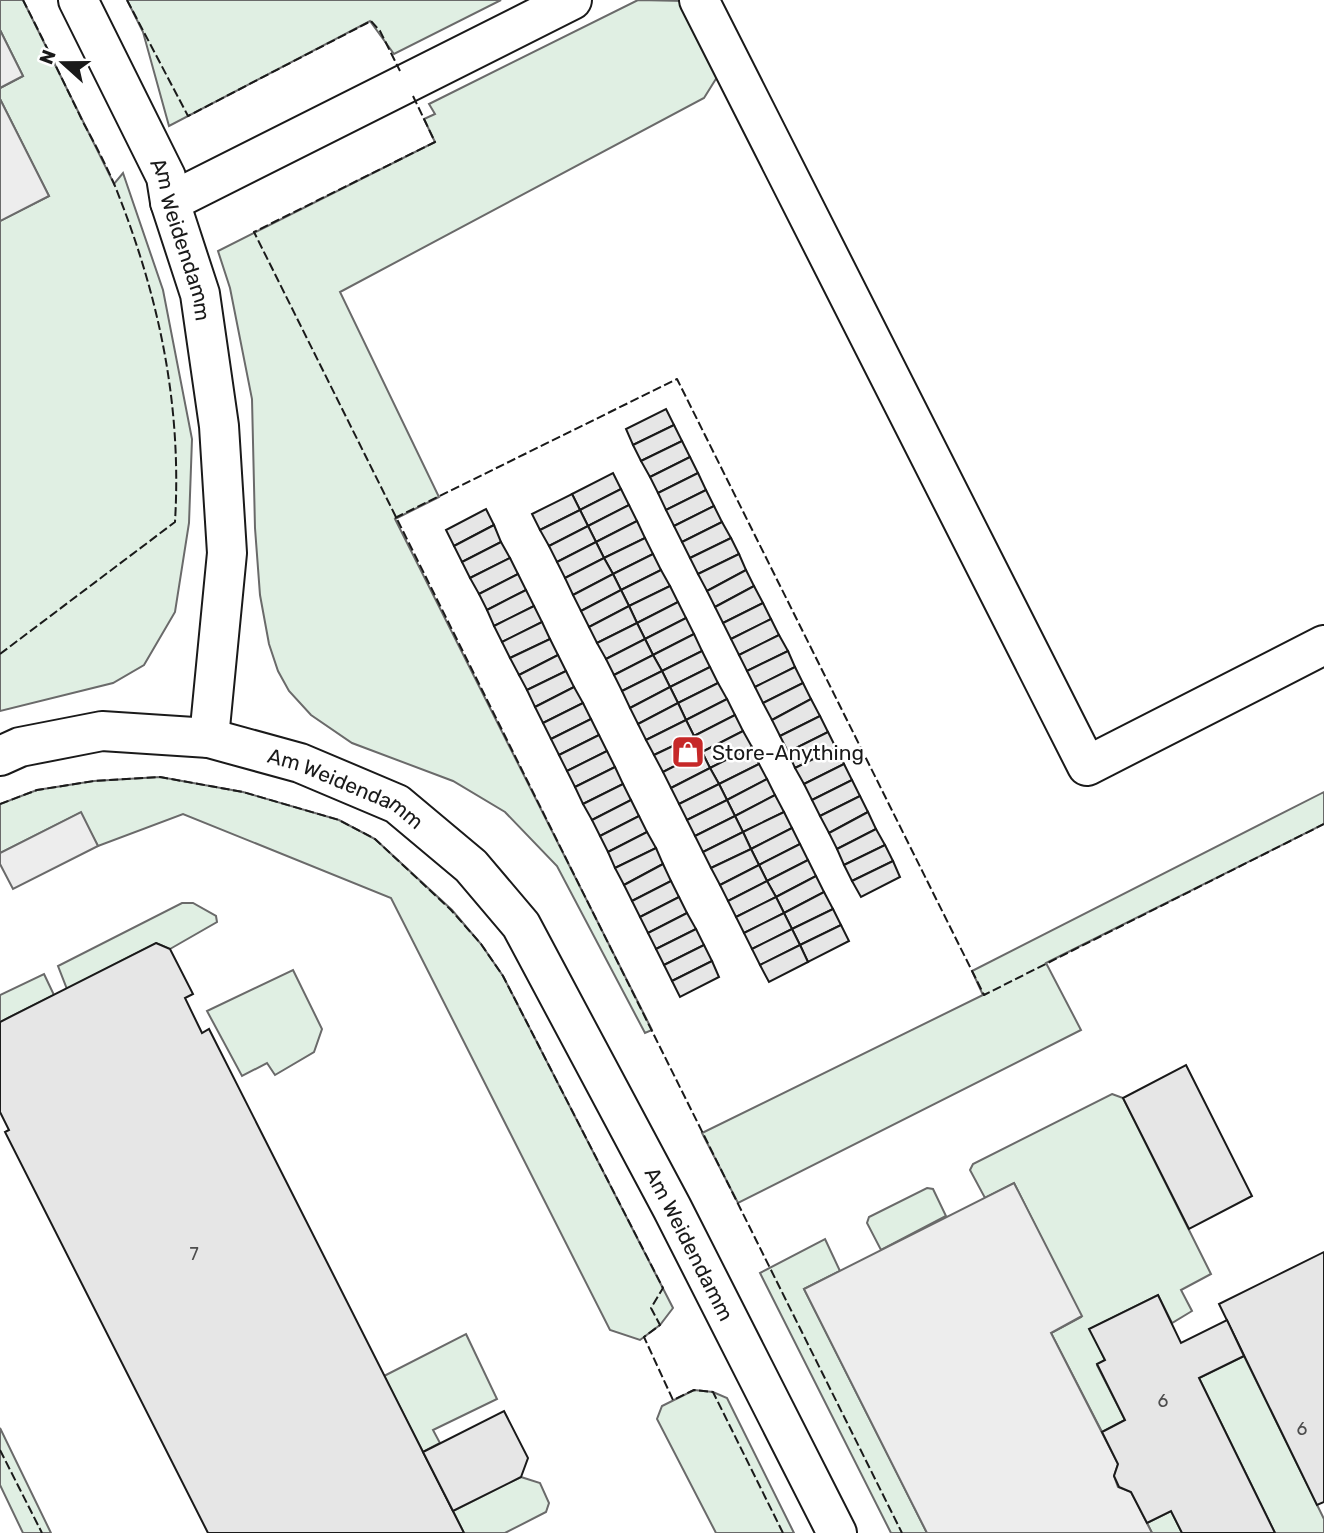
<svg xmlns="http://www.w3.org/2000/svg" width="1324" height="1533" viewBox="0 0 1324 1533" font-family="Rubik,sans-serif">
<rect width="100%" height="100%" fill="#fff"/>
<g fill="#e0efe3" stroke="#6a6a6a" stroke-width="2">
<path d="M0 0H23L114 184 123 173 163 290 192 439 189 523 175 612 144 665 113 683 0 711V221L49 196 0 99V88L23 76 0 30Z"/>
<path d="M127 0H501L394 54 370 21 169 126 143 32Z"/>
<path d="M638 0 685 1 719 74 704 98 340 292 439 497 395 519 652 1030 645 1033 557 866 505 812 453 781 352 743 311 715 289 691 278 671 269 644 260 595 255 528 252 399 230 288 218 251 435 142 424 119 435 114 429 104Z"/>
<path d="M160 777 243 792 339 820 375 839 452 910 481 944 503 976 673 1308 660 1325 640 1340 610 1330 391 898 183 814 98 846 80 813 0 853V804L37 790 94 781Z"/>
<path d="M1324 792V824L1046 963 1081 1030 738 1203 702 1133 983 995 972 971Z"/>
<path d="M182 903H193L216 916 217 922 170 949 156 943 67 989 58 966Z"/>
<path d="M293 970 322 1029 314 1052 275 1075 267 1063 242 1076 207 1011Z"/>
<path d="M44 974 54 995 0 1022V995Z"/>
<path d="M1112 1094 1123 1098 1211 1274 1181 1290 1192 1311 1172 1323 1158 1295 1090 1329 1105 1360 1097 1365 1125 1420 1102 1432 1051 1333 1081 1317 1014 1183 985 1198 970 1170 973 1164Z"/>
<path d="M927 1188 933 1189 946 1216 881 1250 867 1223 869 1217Z"/>
<path d="M825 1239 840 1271 804 1289 927 1533H891L760 1273Z"/>
<path d="M466 1334 497 1399 433 1430 440 1443 423 1452 384 1376Z"/>
<path d="M1244 1356 1324 1519V1533H1275L1199 1378Z"/>
<path d="M694 1390 713 1392 727 1398 794 1533H716L657 1419 662 1406Z"/>
<path d="M0 1428 51 1533H23L0 1485Z"/>
<path d="M521 1477 540 1483 549 1503 546 1512 505 1533H464L453 1511Z"/>
<path d="M1171 1511 1182 1533H1152L1147 1523Z"/>
</g>
<g fill="#ededed" stroke="#6a6a6a" stroke-width="2">
<path d="M0 30 23 76 0 88Z"/>
<path d="M0 99 49 196 0 221Z"/>
<path d="M81 812 98 846 13 889 0 864V853Z"/>
<path d="M1014 1183 1082 1316 1051 1333 1118 1464 1114 1476 1118 1487 1131 1492 1152 1533H927L804 1289Z"/>
</g>
<g fill="#e6e6e6" stroke="#1a1a1a" stroke-width="2">
<path d="M666 409 674 425 633 445 626 429Z"/>
<path d="M674 425 682 441 641 461 633 445Z"/>
<path d="M682 441 690 457 650 477 641 461Z"/>
<path d="M690 457 698 473 658 493 650 477Z"/>
<path d="M613 473 621 489 580 510 572 494Z"/>
<path d="M698 473 706 490 666 510 658 493Z"/>
<path d="M621 489 629 505 588 526 580 510Z"/>
<path d="M706 490 714 506 674 526 666 510Z"/>
<path d="M572 494 580 510 540 530 532 514Z"/>
<path d="M629 505 637 521 596 542 588 526Z"/>
<path d="M714 506 722 522 682 542 674 526Z"/>
<path d="M486 509 494 525 454 546 446 530Z"/>
<path d="M580 510 588 526 549 546 540 530Z"/>
<path d="M637 521 645 538 604 558 596 542Z"/>
<path d="M722 522 731 538 690 558 682 542Z"/>
<path d="M494 525 501 542 462 562 454 546Z"/>
<path d="M588 526 596 542 557 562 549 546Z"/>
<path d="M645 538 653 554 613 574 604 558Z"/>
<path d="M731 538 739 554 698 574 690 558Z"/>
<path d="M501 542 510 558 470 578 462 562Z"/>
<path d="M596 542 604 558 565 578 557 562Z"/>
<path d="M653 554 661 570 621 590 613 574Z"/>
<path d="M739 554 746 570 707 591 698 574Z"/>
<path d="M510 558 518 574 479 594 470 578Z"/>
<path d="M604 558 613 574 573 595 565 578Z"/>
<path d="M661 570 670 586 629 606 621 590Z"/>
<path d="M746 570 754 586 715 607 707 591Z"/>
<path d="M518 574 526 590 487 610 479 594Z"/>
<path d="M613 574 621 590 581 611 573 595Z"/>
<path d="M670 586 678 602 637 623 629 606Z"/>
<path d="M754 586 763 603 723 623 715 607Z"/>
<path d="M526 590 534 606 494 626 487 610Z"/>
<path d="M621 590 629 606 589 627 581 611Z"/>
<path d="M678 602 686 618 645 639 637 623Z"/>
<path d="M763 603 771 619 731 639 723 623Z"/>
<path d="M534 606 542 622 502 642 494 626Z"/>
<path d="M629 606 637 623 597 643 589 627Z"/>
<path d="M686 618 694 634 653 655 645 639Z"/>
<path d="M771 619 779 635 739 655 731 639Z"/>
<path d="M542 622 550 639 510 658 502 642Z"/>
<path d="M637 623 645 639 606 659 597 643Z"/>
<path d="M694 634 702 651 662 671 653 655Z"/>
<path d="M779 635 788 651 747 671 739 655Z"/>
<path d="M550 639 558 655 519 675 510 658Z"/>
<path d="M645 639 653 655 614 675 606 659Z"/>
<path d="M702 651 710 667 670 687 662 671Z"/>
<path d="M788 651 795 667 755 687 747 671Z"/>
<path d="M558 655 566 671 527 690 519 675Z"/>
<path d="M653 655 662 671 622 691 614 675Z"/>
<path d="M710 667 718 683 678 703 670 687Z"/>
<path d="M795 667 803 683 763 703 755 687Z"/>
<path d="M566 671 574 687 535 707 527 690Z"/>
<path d="M662 671 670 687 630 708 622 691Z"/>
<path d="M718 683 727 699 686 720 678 703Z"/>
<path d="M803 683 811 699 772 720 763 703Z"/>
<path d="M574 687 583 703 543 723 535 707Z"/>
<path d="M670 687 678 703 638 724 630 708Z"/>
<path d="M727 699 735 715 694 736 686 720Z"/>
<path d="M811 699 820 716 780 736 772 720Z"/>
<path d="M583 703 591 719 551 739 543 723Z"/>
<path d="M678 703 686 720 646 740 638 724Z"/>
<path d="M735 715 743 731 702 752 694 736Z"/>
<path d="M820 716 828 732 788 752 780 736Z"/>
<path d="M591 719 599 735 559 755 551 739Z"/>
<path d="M686 720 694 736 654 755 646 740Z"/>
<path d="M743 731 752 747 710 768 702 752Z"/>
<path d="M828 732 836 748 795 768 788 752Z"/>
<path d="M599 735 607 751 567 771 559 755Z"/>
<path d="M694 736 702 752 663 772 654 755Z"/>
<path d="M752 747 759 764 719 784 710 768Z"/>
<path d="M836 748 844 764 804 784 795 768Z"/>
<path d="M607 751 615 767 575 787 567 771Z"/>
<path d="M702 752 710 768 671 788 663 772Z"/>
<path d="M759 764 767 779 727 800 719 784Z"/>
<path d="M844 764 852 780 812 800 804 784Z"/>
<path d="M615 767 623 784 583 804 575 787Z"/>
<path d="M710 768 719 784 679 804 671 788Z"/>
<path d="M767 779 775 795 735 816 727 800Z"/>
<path d="M852 780 860 796 820 816 812 800Z"/>
<path d="M623 784 631 800 592 820 583 804Z"/>
<path d="M719 784 727 800 687 820 679 804Z"/>
<path d="M775 795 784 812 743 832 735 816Z"/>
<path d="M860 796 868 812 829 833 820 816Z"/>
<path d="M631 800 639 816 600 836 592 820Z"/>
<path d="M727 800 735 816 695 836 687 820Z"/>
<path d="M784 812 792 828 751 849 743 832Z"/>
<path d="M868 812 876 829 837 849 829 833Z"/>
<path d="M639 816 647 832 608 852 600 836Z"/>
<path d="M735 816 743 832 703 852 695 836Z"/>
<path d="M792 828 800 844 759 865 751 849Z"/>
<path d="M876 829 885 845 844 865 837 849Z"/>
<path d="M647 832 656 848 615 868 608 852Z"/>
<path d="M743 832 751 849 711 868 703 852Z"/>
<path d="M800 844 808 860 767 881 759 865Z"/>
<path d="M885 845 893 861 852 881 844 865Z"/>
<path d="M656 848 663 864 624 885 615 868Z"/>
<path d="M751 849 759 865 720 885 711 868Z"/>
<path d="M808 860 816 876 776 897 767 881Z"/>
<path d="M893 861 900 877 861 897 852 881Z"/>
<path d="M663 864 671 881 632 901 624 885Z"/>
<path d="M759 865 767 881 728 901 720 885Z"/>
<path d="M816 876 824 892 784 913 776 897Z"/>
<path d="M671 881 679 897 640 917 632 901Z"/>
<path d="M767 881 776 897 736 917 728 901Z"/>
<path d="M824 892 833 909 792 929 784 913Z"/>
<path d="M679 897 687 913 648 933 640 917Z"/>
<path d="M776 897 784 913 744 933 736 917Z"/>
<path d="M833 909 841 925 800 945 792 929Z"/>
<path d="M687 913 696 929 656 949 648 933Z"/>
<path d="M784 913 792 929 752 949 744 933Z"/>
<path d="M841 925 849 941 808 962 800 945Z"/>
<path d="M696 929 704 945 664 965 656 949Z"/>
<path d="M792 929 800 945 760 965 752 949Z"/>
<path d="M156 943 170 949 193 994 185 998 202 1033 209 1029 464 1533H208L5 1132 9 1130 0 1112V1022Z"/>
<path d="M704 945 712 961 672 981 664 965Z"/>
<path d="M800 945 808 962 769 982 760 965Z"/>
<path d="M712 961 719 977 680 997 672 981Z"/>
<path d="M1186 1065 1252 1196 1189 1229 1123 1098Z"/>
<path d="M1324 1252V1502L1317 1505 1219 1304Z"/>
<path d="M1158 1295 1181 1343 1227 1320 1244 1356 1199 1378 1275 1533H1182L1171 1511 1147 1523 1131 1492 1119 1487 1114 1476 1118 1464 1102 1432 1125 1420 1097 1364 1105 1360 1089 1329Z"/>
<path d="M504 1411 528 1458 521 1477 453 1511 423 1452Z"/>
</g>
<g fill="none" stroke-linecap="round" stroke-linejoin="round">
<defs>
<g id="minor">
<path id="s1" d="M78 0 166 177 170 202 200 294 219 426 227 553 209 738"/>
<path d="M699 0 1087 766 1324 645"/>
<path d="M170 202 572 0"/>
<path id="s2" d="M0 756 20 747 102 731 209 738 300 763 397 804 471 866 521 925 672 1208 837 1533"/>
</g>
</defs>
<use href="#minor" stroke="#1a1a1a" stroke-width="42"/>
<use href="#minor" stroke="#fff" stroke-width="38"/>
<g stroke="#1a1a1a" stroke-width="2" stroke-dasharray="9 3.5" stroke-linecap="butt">
<path d="M127 0 188 116 371 21 380 31 400 71"/>
<path d="M413 96 435 142 254 232 902 1533"/>
<path d="M395 518 677 379 984 995 1324 824"/>
<path d="M0 654 175 522C182 404 159 296 115 186 106 165 95 144 84 124 64 83 44 41 23 0"/>
<path d="M0 804 37 790 94 781 160 777 243 792 339 820 375 839 451 910 481 944 503 976 663 1288 651 1308 660 1325 644 1337 673 1400 694 1390 713 1392 783 1533"/>
<path d="M0 1450 42 1533"/>
</g>
</g>
<defs>
<symbol id="shop-square" viewBox="-11 -11 22 22"><rect x="-9" y="-9" width="18" height="18" rx="4" fill="#c62828" stroke="#fff"/><path d="M-5-2.5h2.3a2.7 3.5 0 0 1 5.4 0H5L5.5 6h-11ZM-1.5-2.5h3a1.5 2.3 0 0 0-3 0Z" fill="#fff"/></symbol>
</defs>
<g fill-rule="evenodd">
<use href="#shop-square" x="669" y="733" width="38" height="38"/>
</g>
<g text-anchor="middle" dominant-baseline="central" stroke-width="5" stroke-linejoin="round" paint-order="stroke">
<g font-size="18" fill="#4d4d4d">
<text x="194" y="1254">7</text>
<text x="1163" y="1401">6</text>
<text x="1302" y="1429">6</text>
</g>
<g font-size="21" fill="#1a1a1a" stroke="#fff">
<text stroke="none"><textPath href="#s1" startOffset="262">Am Weidendamm</textPath></text>
<text stroke="none"><textPath href="#s2" startOffset="359">Am Weidendamm</textPath></text>
<text stroke="none"><textPath href="#s2" startOffset="947">Am Weidendamm</textPath></text>
</g>
<g font-size="21" fill="#1a1a1a" stroke="#fff" text-anchor="start">
<text x="712" y="752">Store-Anything</text>
</g>
</g>
<g transform="translate(63 63) rotate(291)" stroke="#ffffff" stroke-width="5" paint-order="stroke">
<path d="M0-5L12 26L0 18L-12 26Z" fill="#1a1a1a"/>
<text y="-10" font-size="19" font-weight="bold" text-anchor="middle" fill="#1a1a1a">N</text>
</g>
</svg>
